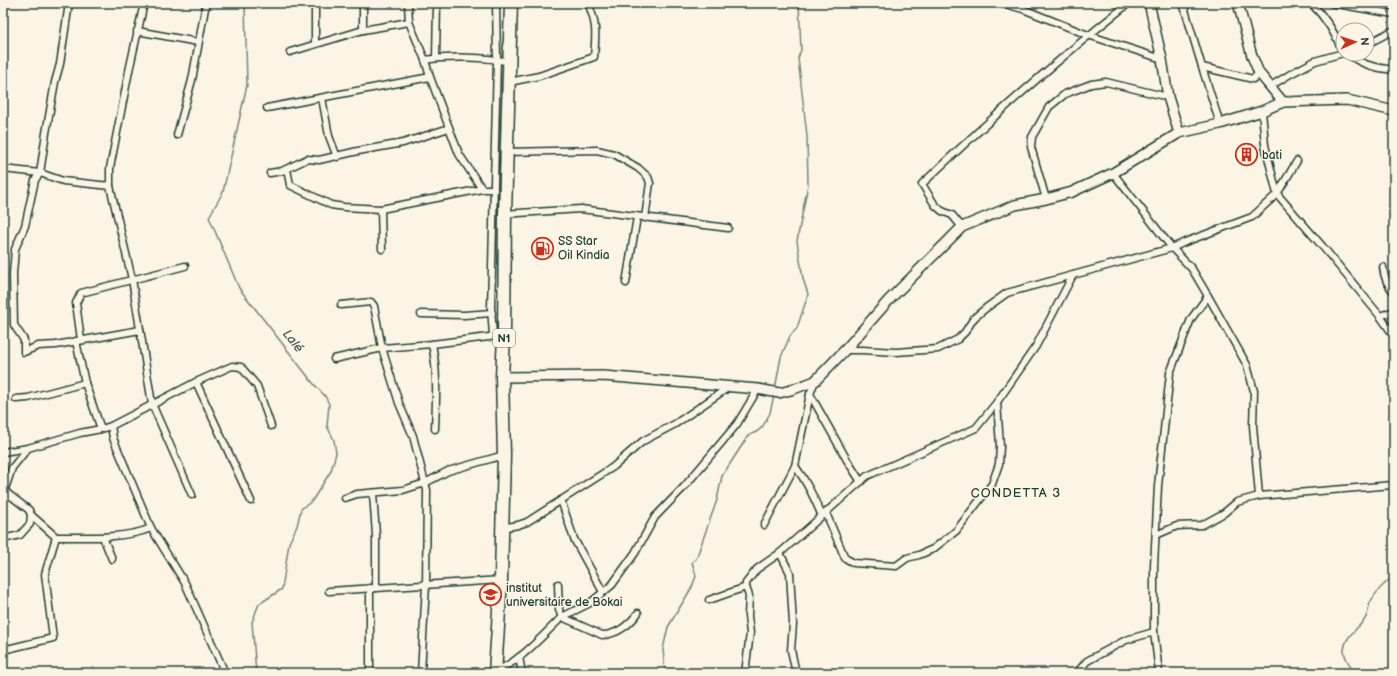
<svg xmlns="http://www.w3.org/2000/svg" width="1397" height="676" viewBox="0 0 1397 676" font-family="'Balsamiq Sans',sans-serif">
<rect width="100%" height="100%" fill="#fcf5e5"/>
<filter id="ink" filterUnits="userSpaceOnUse"><feTurbulence type="fractalNoise" baseFrequency=".025" numOctaves="2"/><feDisplacementMap in="SourceGraphic" scale="8" xChannelSelector="R" yChannelSelector="G"/><feConvolveMatrix kernelMatrix="1 2 1 2 8 2 1 2 1" color-interpolation-filters="sRGB"/></filter>
<g filter="url(#ink)">
<g fill="none" stroke-linecap="round" stroke-linejoin="round">
<g stroke="#758479" stroke-width="1.5">
<path d="M245 3 247 85 223 192 209 217 239 288 313 383 325 396 329 404 327 426 334 440 336 453 331 471 312 501 301 509 297 526 289 543 282 589 259 604 252 622 256 673"/>
<path d="M775 389 781 357 790 336 797 328 806 301 808 294 803 279 797 241 808 184 807 136 798 58 801 50 799 3"/>
<path d="M665 673 663 649 668 627 692 587 696 576 692 562 696 559 717 500 722 476 748 436 758 431 763 426 770 413 774 395"/>
<path d="M1352 673C1352 665 1344 659 1344 650 1345 636 1358 629 1365 619 1368 614 1368 607 1371 601 1376 592 1386 582 1394 576"/>
</g>
<defs>
<g id="street">
<path d="M69 3 60 64 55 82 46 133 40 173 35 180 25 226 15 249 13 274 14 325 24 340V352L38 346 56 345 140 330"/>
<path d="M144 3 129 71 110 168V186L132 279 152 404 192 495"/>
<path d="M315 3V44"/>
<path d="M363 3V30"/>
<path d="M408 3 409 22 425 60 430 77 459 154 482 189H494"/>
<path d="M1001 3 1023 9 1088 35 1162 59"/>
<path d="M1183 3 1202 67 1253 79 1259 73"/>
<path d="M1311 3C1325 17 1336 34 1343 53"/>
<path d="M1331 3 1394 14"/>
<path d="M137 31 198 42"/>
<path d="M1367 44 1392 31"/>
<path d="M290 52 363 30 409 22"/>
<path d="M1348 54C1362 65 1376 68 1394 70"/>
<path d="M436 58 437 3"/>
<path d="M425 60C449 56 487 57 510 62"/>
<path d="M1202 67 1220 124"/>
<path d="M509 82 539 76 594 57C596 34 597 24 588 3"/>
<path d="M1269 87 1292 73 1315 61 1343 53"/>
<path d="M322 98 329 136 337 157"/>
<path d="M267 108 430 77"/>
<path d="M1262 111 1265 145 1277 194 1323 247 1380 316 1394 336"/>
<path d="M177 135 192 80 206 3"/>
<path d="M507 152 597 150 614 154 638 168 648 177 650 183 645 218"/>
<path d="M3 169 40 173 63 181 110 186"/>
<path d="M287 169 290 185 331 205 344 207 381 209 482 189"/>
<path d="M270 173 282 171 307 159 319 160 358 151 403 143 449 128"/>
<path d="M1113 173 1172 248 1192 269 1208 296 1191 319 1170 373 1158 486 1154 566V632L1159 673"/>
<path d="M1046 199 1031 147 1032 137 1049 107 1065 94 1091 84 1106 82 1168 97"/>
<path d="M381 209 382 249"/>
<path d="M503 214 581 209 728 228"/>
<path d="M962 227 952 215 942 211 935 205 922 184C988 121 1057 60 1129 3"/>
<path d="M1383 267C1384 277 1387 285 1394 292"/>
<path d="M626 283 637 217"/>
<path d="M1208 296 1247 365 1254 391 1253 426 1259 496"/>
<path d="M341 305 371 302 374 306 382 348 399 403 413 436 425 483 427 490 426 585 421 673"/>
<path d="M421 314 464 315 492 313"/>
<path d="M1380 316 1394 311"/>
<path d="M493 335 491 308 497 59 496 3"/>
<path d="M81 340 76 303 81 293 185 266"/>
<path d="M76 341 85 383 101 429"/>
<path d="M432 344C438 373 436 400 435 429"/>
<path d="M845 350H862L896 352 938 349 958 339 965 332 974 318 986 308 1007 293 1073 275"/>
<path d="M334 359 382 348 432 344 497 336"/>
<path d="M815 381 810 394 795 466C807 482 814 498 822 516"/>
<path d="M196 382 251 501"/>
<path d="M810 394 847 460 861 482"/>
<path d="M16 399 28 398 85 383"/>
<path d="M3 452 28 448"/>
<path d="M373 493 376 535V588"/>
<path d="M345 498 357 494 403 490 425 483 448 471 504 455"/>
<path d="M561 500 574 539 603 592"/>
<path d="M826 513 845 558 854 563 896 566 907 558 919 555 933 549 956 531 992 484 999 464 1000 446 997 402"/>
<path d="M31 515 56 537C84 537 126 539 151 528"/>
<path d="M764 525 795 466"/>
<path d="M502 528 518 525 527 522 613 467 643 441 675 424 729 387"/>
<path d="M1156 535 1177 526 1202 525 1224 513 1237 502 1259 496 1393 485"/>
<path d="M103 537 112 559"/>
<path d="M3 539 20 535 30 524 31 515 29 510 7 493 5 489 12 468 28 448 80 433 101 429 111 426"/>
<path d="M780 553 790 573 793 624 791 650 796 673"/>
<path d="M558 584 559 610 562 617 590 603 612 585 635 553 655 517 684 487 737 424 758 389"/>
<path d="M329 591 501 580"/>
<path d="M709 600 746 587"/>
<path d="M3 650 53 638 45 574 56 537"/>
<path d="M519 657 522 673"/>
<path d="M225 673 185 583 151 528 113 438 111 426 196 382 232 366 241 367 257 386 271 426"/>
<path d="M370 673V588"/>
<path d="M478 673C484 672 491 673 496 671 522 660 542 636 562 617L602 635C617 635 630 624 638 613"/>
<path d="M745 673 750 633 748 616 749 596 746 587V583L757 569 780 553 867 476 976 428 997 402 1036 346 1073 275 1172 248 1185 242 1252 217 1277 194 1297 161"/>
<path d="M1077 673 1087 661 1126 640 1154 632"/>
</g>
<g id="secondary">
<path d="M1149 3 1162 59 1168 97 1179 133"/>
<path d="M1238 3 1252 56 1259 73 1283 102 1347 100 1394 111"/>
<path d="M502 377 603 376 758 389 779 393 791 390 815 381 845 350 888 301 962 227 1015 205 1046 199 1072 192 1113 173 1179 133 1220 124 1262 111 1283 102"/>
</g>
<path id="highway" d="M495 673 501 580 504 455 502 377 504 337 505 214 511 3"/>
</defs>
<use href="#street" stroke="#1f3d34" stroke-width="9"/>
<use href="#secondary" stroke="#1f3d34" stroke-width="12"/>
<use href="#highway" stroke="#1f3d34" stroke-width="15"/>
<use href="#street" stroke="#fcf5e5" stroke-width="6"/>
<use href="#secondary" stroke="#fcf5e5" stroke-width="9"/>
<use href="#highway" stroke="#fcf5e5" stroke-width="12"/>
</g>
</g>
<defs>
<symbol id="building-ring" viewBox="-11 -11 22 22"><circle r="9.5" fill="#fcf5e5" stroke="#c8321e" stroke-width="1.5"/><path d="M-4-6H4V6H1V3H-1V6H-4ZM-2.5-4.3h1.7v1.8h-1.7ZM.8-4.3h1.7v1.8H.8ZM-2.5-1h1.7V.8h-1.7ZM.8-1h1.7V.8H.8Z" fill="#c8321e"/></symbol>
<symbol id="fuel-ring" viewBox="-11 -11 22 22"><circle r="9.5" fill="#fcf5e5" stroke="#c8321e" stroke-width="1.5"/><path d="M-5.5-6h7V0h2V4h1.3V-2.5L3-4.5l.8-.8L6-3V5H2.5V1h-1V6h-7ZM-4.2-4.7v3.2H.2V-4.7Z" fill="#c8321e"/></symbol>
<symbol id="university-ring" viewBox="-11 -11 22 22"><circle r="9.5" fill="#fcf5e5" stroke="#c8321e" stroke-width="1.5"/><path d="M0-5L7-2L0 1L-7-2ZM-4 1L0 2.5L4 1V4Q0 6-4 4Z" fill="#c8321e"/></symbol>
</defs>
<g fill-rule="evenodd">
<use href="#building-ring" x="1234" y="142" width="25" height="25"/>
<use href="#fuel-ring" x="530" y="236" width="25" height="25"/>
<use href="#university-ring" x="478" y="582" width="25" height="25"/>
</g>
<g text-anchor="middle" dominant-baseline="central" stroke-width="3" stroke-linejoin="round" paint-order="stroke">
<rect fill="#fcf5e5" stroke="#617469" stroke-width="1" x="493" y="329" width="22" height="18" rx="3"/>
<g font-size="11" font-weight="bold" fill="#1f3d34">
<text x="504" y="338">N1</text>
</g>
<g font-size="12" fill="#1f3d34" stroke="#fcf5e5" text-anchor="start">
<text x="1262" y="155">bati</text>
<text x="558" y="241">SS Star<tspan x="558" dy="14">Oil Kindia</tspan></text>
<text x="506" y="588">institut<tspan x="506" dy="14">universitaire de Bokai</tspan></text>
</g>
<g font-size="13" font-style="italic" fill="#435a51" stroke="#fcf5e5">
<text transform="translate(293 341) rotate(52)">Lalé</text>
</g>
<g font-size="13" letter-spacing="1" fill="#1f3d34" stroke="#fcf5e5">
<text x="1016" y="493">СONDETTA 3</text>
</g>
</g>
<rect width="1397" height="676" fill="none" stroke="#fcf5e5" stroke-width="16"/>
<rect x="8" y="8" width="1381" height="660" fill="none" stroke="#1f3d34" stroke-width="1.5" filter="url(#ink)"/>
<g transform="translate(1355 42) rotate(87)"><circle r="19" fill="#fcf5e5" stroke="#a4ab9e"/>
<path d="M0-3L7 15L0 10L-7 15Z" fill="#c8321e"/>
<text y="-6" font-size="11" font-weight="bold" text-anchor="middle" fill="#1f3d34">N</text>
</g>
</svg>
